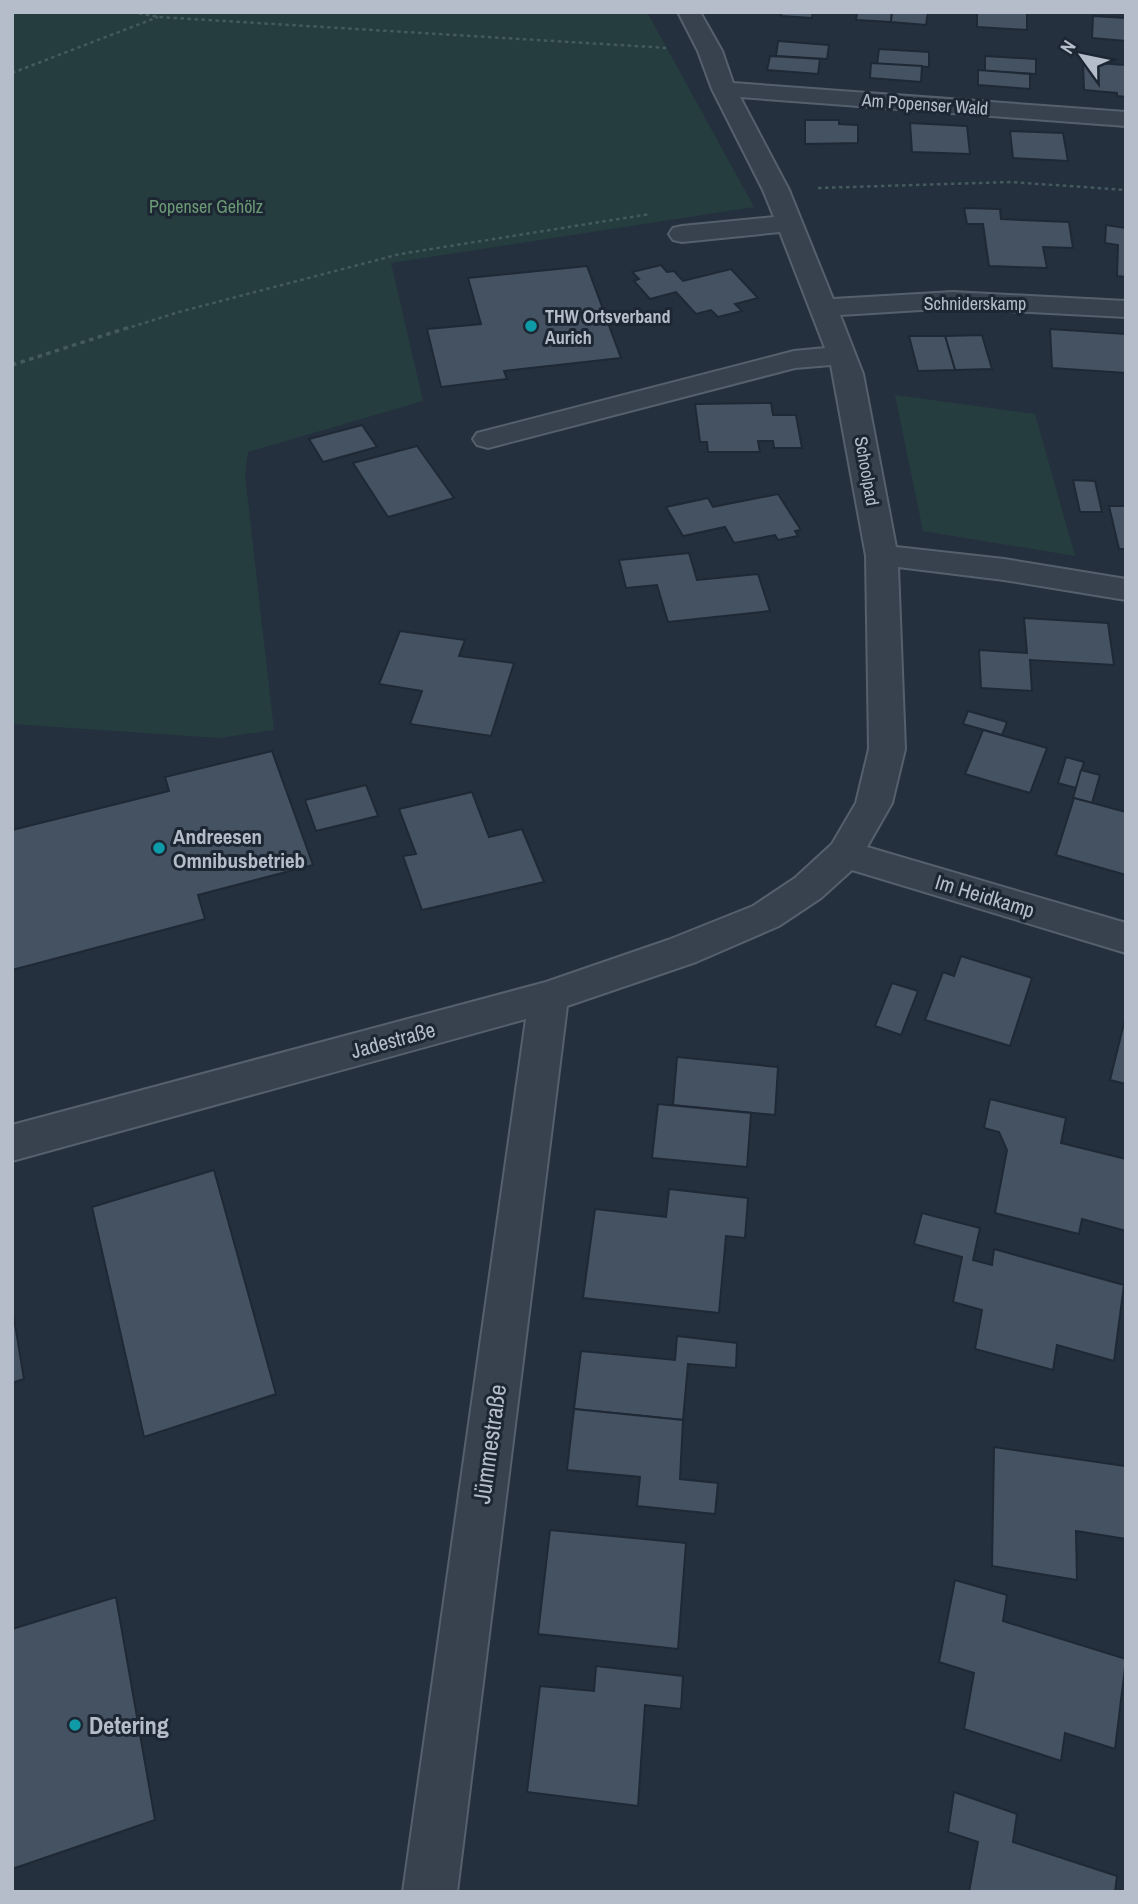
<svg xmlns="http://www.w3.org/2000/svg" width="1138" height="1904" viewBox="0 0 1138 1904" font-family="'Archivo Narrow',sans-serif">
<rect width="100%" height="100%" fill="#24303e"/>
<g fill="#263d3f">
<path d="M12 12H647L754 207 391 263 423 401 248 452 245 475 274 730 219 738 12 724Z"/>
<path d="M895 395 1035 414 1075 556 923 531Z"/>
</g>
<g fill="#455262" stroke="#1f2935" stroke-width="2">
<path d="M782 12H813L812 18 781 16Z"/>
<path d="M857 12H892L891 22 856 20Z"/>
<path d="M892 12H928L926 25 891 22Z"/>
<path d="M977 12H1027V30L977 27Z"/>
<path d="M1093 16 1126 18V41L1092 38Z"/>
<path d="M778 41 829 45 827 59 776 56Z"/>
<path d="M879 49 929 52V67L877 64Z"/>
<path d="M770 56 820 59 818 74 767 70Z"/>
<path d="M985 56 1036 59V74L985 71Z"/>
<path d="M1083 62 1126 65V97L1117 96V93L1084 90Z"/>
<path d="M871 63 922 66 921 82 870 78Z"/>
<path d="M978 70 1030 74V89L978 85Z"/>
<path d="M805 120H839V124L858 125V143L805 144Z"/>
<path d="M910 123 967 126 970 154 912 152Z"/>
<path d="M1010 131 1063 133 1068 161 1013 158Z"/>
<path d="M964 208 1000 209 1001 219 1069 222 1073 248 1043 247 1047 268 989 266 983 224H967Z"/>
<path d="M1106 225 1126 228V277L1117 276 1118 245 1105 243Z"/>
<path d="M661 265 667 272 674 271 683 281 731 269 758 298 735 304 742 311 718 317 711 310 696 314 676 292 650 299 634 281 639 279 632 272Z"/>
<path d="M587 266 621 358 504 371 507 379 441 387 427 329 481 324 468 278Z"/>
<path d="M1050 329 1126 334V373L1052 368Z"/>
<path d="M982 335 992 369 955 370 945 336Z"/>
<path d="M909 336H945L955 370 918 371Z"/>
<path d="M771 403 773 415H796L802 448H774L773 441H758L760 452H708L707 442H700L695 404Z"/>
<path d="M362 425 377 447 323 462 309 439Z"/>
<path d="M417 446 454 498 388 517 353 463Z"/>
<path d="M1073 480 1095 481 1102 512H1080Z"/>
<path d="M778 494 801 530 795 531 798 536 778 540 775 535 734 543 725 527 683 536 666 507 708 498 713 507Z"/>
<path d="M1109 506H1126V549H1119Z"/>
<path d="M689 553 697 580 758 574 770 611 668 622 657 585 626 588 619 560Z"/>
<path d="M1024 618 1108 623 1114 665 1030 660 1032 691 981 688 979 650 1027 653Z"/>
<path d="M400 631 465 640 459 656 514 663 491 736 410 724 422 691 379 684Z"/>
<path d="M968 711 1007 722 1002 735 963 724Z"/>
<path d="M983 730 1047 748 1030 793 965 774Z"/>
<path d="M272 751 313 865 198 895 205 919 12 970V830L169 791 165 777Z"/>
<path d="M1066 757 1084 762 1076 788 1058 783Z"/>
<path d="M1081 770 1100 775 1092 803 1073 798Z"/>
<path d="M366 785 378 816 316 831 305 800Z"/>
<path d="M472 792 489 837 522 829 544 882 422 910 403 856 416 854 399 809Z"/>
<path d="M1074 798 1126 812V875L1056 855Z"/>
<path d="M961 956 1032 978 1010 1046 925 1020 943 972 954 976Z"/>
<path d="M892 983 918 991 901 1035 875 1026Z"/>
<path d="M1125 1019H1126V1084L1110 1080Z"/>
<path d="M677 1057 778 1067 775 1115 673 1105Z"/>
<path d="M990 1099 1066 1118 1061 1143 1126 1159V1231L1082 1219 1079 1234 995 1213 1007 1150 999 1132 984 1128Z"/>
<path d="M658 1104 751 1113 747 1167 652 1158Z"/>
<path d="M214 1170 276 1394 144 1437 92 1207Z"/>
<path d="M669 1189 748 1198 745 1238 726 1236 719 1313 583 1298 595 1209 666 1217Z"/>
<path d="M922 1213 980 1228 973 1260 992 1265 994 1249 1124 1285 1114 1361 1057 1345 1053 1370 975 1349 982 1310 953 1302 962 1257 914 1244Z"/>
<path d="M12 1306 24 1379 12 1383Z"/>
<path d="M677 1336 737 1343 736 1368 688 1364 683 1420 574 1409 581 1351 675 1360Z"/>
<path d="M574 1409 683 1420 680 1479 718 1483 715 1514 637 1506 640 1477 567 1470Z"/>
<path d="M994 1447 1125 1466 1126 1539 1076 1531 1077 1580 992 1566Z"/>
<path d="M550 1530 686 1543 678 1649 538 1634Z"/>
<path d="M955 1580 1007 1595 1003 1621 1126 1659 1115 1749 1065 1733 1061 1761 964 1729 974 1673 939 1662Z"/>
<path d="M116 1597 155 1820 12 1869V1629Z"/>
<path d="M596 1666 683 1676 681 1709 645 1705 638 1806 527 1792 540 1686 594 1691Z"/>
<path d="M954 1792 1017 1814 1013 1842 1117 1876 1115 1892H969L978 1842 948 1832Z"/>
</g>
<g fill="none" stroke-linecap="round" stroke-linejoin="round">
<defs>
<path id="minor" d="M678 12H700L722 51 733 83 1126 112V126L740 97 789 190 833 299 953 292 1126 301V317L953 308 840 315 863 374 896 547 1004 559 1126 579V600L1004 580 898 567 905 749 892 803 867 847 1126 923V953L852 870 821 898 779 926 696 962 567 1006 457 1892H403L526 1019 12 1161V1125L546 982 668 940 753 906 795 878 832 844 856 803 869 749 866 556 831 365 795 368 488 448 477 445 473 439 477 433 794 351 825 348 780 232 682 242 673 240 669 234 673 228 682 226 774 217 763 190 712 89 698 51Z"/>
</defs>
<use href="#minor" stroke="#56606c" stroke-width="4"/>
<g stroke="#445a5c" stroke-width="2.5" stroke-dasharray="3.5 3.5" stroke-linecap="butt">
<path d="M132 12 159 17 668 48"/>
<path d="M12 73 158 17"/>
<path d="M818 188 1011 182 1126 190"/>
<path d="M125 329 179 312 400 254 650 214"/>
</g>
<path stroke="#445a5c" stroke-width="3.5" stroke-dasharray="4.5 4.5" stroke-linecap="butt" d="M12 365 130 327"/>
<use href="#minor" fill="#38424e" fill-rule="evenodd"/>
</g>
<g fill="#0f9aa8" stroke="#1d2733" stroke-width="2.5">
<circle cx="531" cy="326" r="7"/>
<circle cx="159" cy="848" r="7"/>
<circle cx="75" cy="1725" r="7"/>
</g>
<g text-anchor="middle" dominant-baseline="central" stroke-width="6" stroke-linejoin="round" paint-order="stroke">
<g font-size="18" fill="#b4bdc9" stroke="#1d2733">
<text transform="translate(925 104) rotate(4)">Am Popenser Wald</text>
<text x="975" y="303">Schniderskamp</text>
<text transform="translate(867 471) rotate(80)">Schoolpad</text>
</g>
<g font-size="18" fill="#6b9a75" stroke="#1d2733">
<text x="206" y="206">Popenser Gehölz</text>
</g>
<g font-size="18" font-weight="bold" fill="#b4bdc9" stroke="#1d2733" text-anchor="start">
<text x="545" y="316">THW Ortsverband<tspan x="545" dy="21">Aurich</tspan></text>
</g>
<g font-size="21" font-weight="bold" fill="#b4bdc9" stroke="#1d2733" text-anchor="start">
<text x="173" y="836">Andreesen<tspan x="173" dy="24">Omnibusbetrieb</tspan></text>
</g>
<g font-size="21" fill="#b4bdc9" stroke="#1d2733">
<text transform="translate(985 896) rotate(17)">Im Heidkamp</text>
<text transform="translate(393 1040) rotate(-15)">Jadestraße</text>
</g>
<g font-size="24" fill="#b4bdc9" stroke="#1d2733">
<text transform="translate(489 1444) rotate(-82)">Jümmestraße</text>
</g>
<g font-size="24" font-weight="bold" fill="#b4bdc9" stroke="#1d2733" text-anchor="start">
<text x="89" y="1725">Detering</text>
</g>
</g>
<rect width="1138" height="1904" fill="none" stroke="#b4bdc9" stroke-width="28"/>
<g transform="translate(1082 56) rotate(303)" stroke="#1d2733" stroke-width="5" paint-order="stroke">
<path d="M0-5L12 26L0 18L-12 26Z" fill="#b4bdc9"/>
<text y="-10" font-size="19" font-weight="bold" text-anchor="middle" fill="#b4bdc9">N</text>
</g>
</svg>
